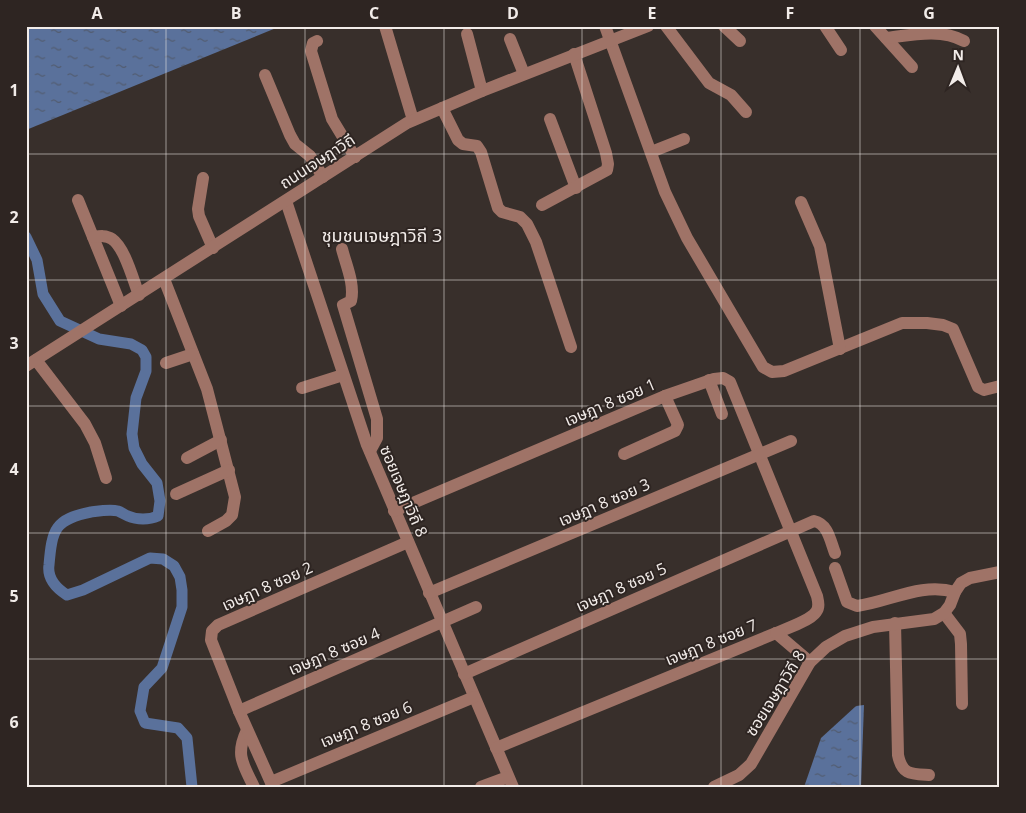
<svg xmlns="http://www.w3.org/2000/svg" width="1026" height="813" viewBox="0 0 1026 813" font-family="'Open Sans','Noto Sans Thai',sans-serif">
<defs>
<pattern id="water-ripples" width="26" height="14" patternUnits="userSpaceOnUse" patternTransform="scale(1.25)"><rect width="26" height="14" fill="#5a719b"/><path d="M2 4q2-2 4 0t4 0M15 11q2-2 4 0t4 0" fill="none" stroke="#525c70"/></pattern>
</defs>
<rect width="100%" height="100%" fill="#382f2b"/>
<g fill="url(#water-ripples)">
<path d="M26 26H281L26 130Z"/>
<path d="M864 705 861 787H804L821 738 856 706Z"/>
</g>
<g fill="none" stroke-linecap="round" stroke-linejoin="round">
<path stroke="#5a719b" stroke-width="11" d="M26 237 37 260 43 294 60 321 99 339 131 344 142 350 146 357V371L136 398 132 434 134 448 142 464 157 483 160 501 158 516C149 520 137 520 128 516 125 515 121 512 118 511 110 509 99 511 91 512 55 519 52 529 49 565 47 579 56 588 67 595L83 590 150 558 163 559 174 566 180 577 182 590V607L162 668 144 687 140 711 145 723 178 728 187 738 192 787"/>
<g stroke="#9f7367" stroke-width="12">
<path d="M385 26 413 120"/>
<path d="M605 26 665 192 687 238 763 367 772 372 784 371 902 323H927L943 325 953 329 978 387 984 390 1000 386"/>
<path d="M666 26 709 83 731 95 746 112"/>
<path d="M724 26 740 41"/>
<path d="M825 26 841 50"/>
<path d="M875 26 912 67"/>
<path d="M467 34 482 91"/>
<path d="M886 38C911 35 941 28 964 41"/>
<path d="M510 39 524 74"/>
<path d="M317 41 313 43 311 51 332 119 355 157"/>
<path d="M265 75 290 135 295 144 310 156 323 177"/>
<path d="M442 108 458 140 463 144 477 146 481 152 498 208 502 212 520 217 527 224 536 242 571 347"/>
<path d="M550 119 576 188"/>
<path d="M651 152 684 139"/>
<path d="M203 178 198 209 199 216 213 248"/>
<path d="M78 200 121 306"/>
<path d="M286 201 367 445 513 787"/>
<path d="M801 202 820 246 840 349"/>
<path d="M542 205 607 170 608 164 606 153 574 54"/>
<path d="M93 237C100 236 106 235 112 239 125 248 133 280 139 295"/>
<path d="M342 249C346 265 355 284 351 301L343 305 377 419V438L370 451"/>
<path d="M164 279 207 389 235 497 232 515 226 521 208 531"/>
<path d="M36 360 85 424 95 443 106 478"/>
<path d="M166 363 193 354"/>
<path d="M26 366 407 123 482 91 648 26"/>
<path d="M709 380 722 414"/>
<path d="M302 388 343 375"/>
<path d="M624 454 675 431 678 425 665 396"/>
<path d="M187 458 221 440"/>
<path d="M176 494 229 470"/>
<path d="M394 511 665 396 714 379 723 378 730 382 817 596C818 601 820 607 816 612 811 620 786 629 776 633L496 748"/>
<path d="M835 568 847 602 857 606C889 602 921 582 955 592"/>
<path d="M429 593 791 441"/>
<path d="M944 613 960 634 961 644 962 704"/>
<path d="M895 623 898 755C902 775 911 774 929 775"/>
<path d="M776 633 810 662"/>
<path d="M464 674 814 521C828 524 830 540 835 553"/>
<path d="M239 711 476 607"/>
<path d="M247 730C235 755 243 764 254 787"/>
<path d="M271 782 474 697"/>
<path d="M273 787 239 711 211 640 212 631 218 625 408 542"/>
<path d="M481 787 508 777"/>
<path d="M714 787 739 775 751 764 810 662 826 647 845 636 873 627 934 619 944 613 950 605 955 592 961 583 970 578 1000 572"/>
</g>
</g>
<path fill="none" stroke="#f2ece9" stroke-width="1" stroke-opacity="0.55" d="M166 26V787M305 26V787M444 26V787M582 26V787M721 26V787M860 26V787M26 154H1000M26 280H1000M26 406H1000M26 533H1000M26 659H1000"/>
<g text-anchor="middle" dominant-baseline="central" stroke-width="4" stroke-linejoin="round" paint-order="stroke">
<g font-size="16" fill="#f2ece9" stroke="#2e2522">
<text transform="translate(317 161) rotate(-33)">ถนนเจษฎาวิถี</text>
<text transform="translate(610 402) rotate(-23)">เจษฎา 8 ซอย 1</text>
<text transform="translate(404 491) rotate(67)">ซอยเจษฎาวิถี 8</text>
<text transform="translate(604 502) rotate(-23)">เจษฎา 8 ซอย 3</text>
<text transform="translate(267 586) rotate(-24)">เจษฎา 8 ซอย 2</text>
<text transform="translate(621 587) rotate(-24)">เจษฎา 8 ซอย 5</text>
<text transform="translate(711 642) rotate(-22)">เจษฎา 8 ซอย 7</text>
<text transform="translate(334 651) rotate(-23)">เจษฎา 8 ซอย 4</text>
<text transform="translate(775 693) rotate(-58)">ซอยเจษฎาวิถี 8</text>
<text transform="translate(366 724) rotate(-22)">เจษฎา 8 ซอย 6</text>
</g>
<g font-size="18" fill="#f2ece9" stroke="#2e2522">
<text x="382" y="235">ชุมชนเจษฎาวิถี 3</text>
</g>
</g>
<rect width="1026" height="813" fill="none" stroke="#2e2522" stroke-width="55"/>
<g transform="translate(958 68) rotate(1)" stroke="#2e2522" stroke-width="4" paint-order="stroke">
<path d="M0-4L9 19L0 12L-9 19Z" fill="#f2ece9"/>
<text y="-8" font-size="14" font-weight="bold" text-anchor="middle" fill="#f2ece9">N</text>
</g>
<rect x="28" y="28" width="970" height="758" fill="none" stroke="#f2ece9" stroke-width="2"/>
<g font-size="16" text-anchor="middle" font-weight="bold" fill="#f2ece9">
<text x="97" y="19">A</text>
<text x="236" y="19">B</text>
<text x="374" y="19">C</text>
<text x="513" y="19">D</text>
<text x="652" y="19">E</text>
<text x="790" y="19">F</text>
<text x="929" y="19">G</text>
<text x="14" y="96">1</text>
<text x="14" y="223">2</text>
<text x="14" y="349">3</text>
<text x="14" y="475">4</text>
<text x="14" y="602">5</text>
<text x="14" y="728">6</text>
</g>
</svg>
